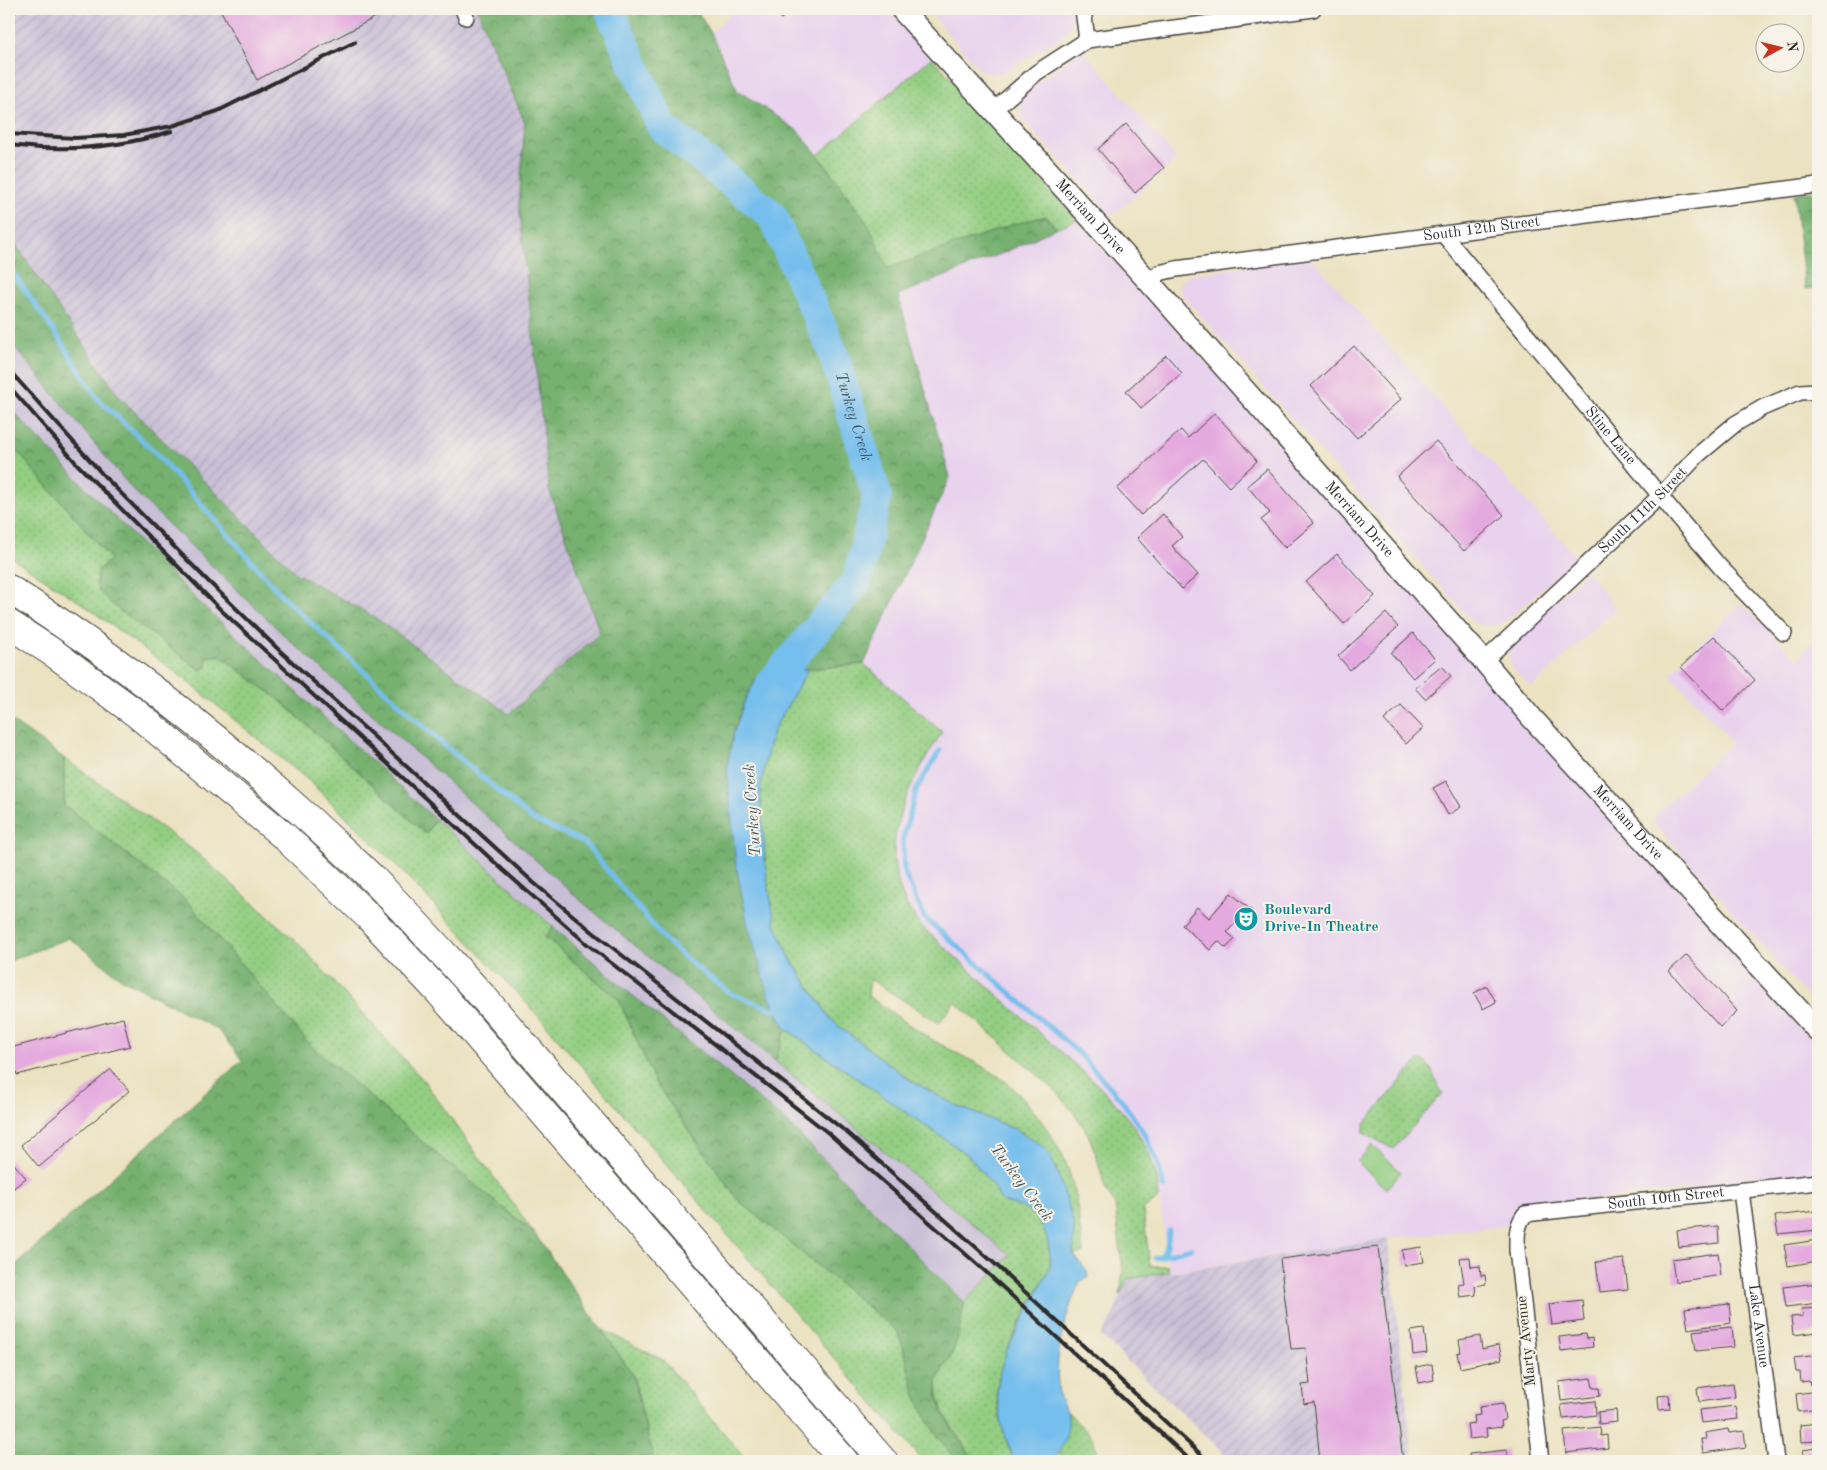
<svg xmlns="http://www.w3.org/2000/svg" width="1827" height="1470" viewBox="0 0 1827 1470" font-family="'Old Standard TT',serif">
<defs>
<pattern id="industrial-furrows" width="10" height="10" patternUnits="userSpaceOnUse" patternTransform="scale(1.25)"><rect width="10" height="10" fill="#c9bfd7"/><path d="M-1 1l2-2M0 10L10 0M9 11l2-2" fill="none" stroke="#ada4b9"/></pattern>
<pattern id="grass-dots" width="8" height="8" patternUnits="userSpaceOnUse" patternTransform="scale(1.25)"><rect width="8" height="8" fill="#93ce82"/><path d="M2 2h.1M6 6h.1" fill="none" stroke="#7fb170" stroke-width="1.8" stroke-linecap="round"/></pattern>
<pattern id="forest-crowns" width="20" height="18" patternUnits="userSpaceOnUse" patternTransform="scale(1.25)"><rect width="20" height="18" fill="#76b170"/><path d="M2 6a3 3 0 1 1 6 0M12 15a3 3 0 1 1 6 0" fill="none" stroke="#61905c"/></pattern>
</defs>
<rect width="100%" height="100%" fill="#f7f3e8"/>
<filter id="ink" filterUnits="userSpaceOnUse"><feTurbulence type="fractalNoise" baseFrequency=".02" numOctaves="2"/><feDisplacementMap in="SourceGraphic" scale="10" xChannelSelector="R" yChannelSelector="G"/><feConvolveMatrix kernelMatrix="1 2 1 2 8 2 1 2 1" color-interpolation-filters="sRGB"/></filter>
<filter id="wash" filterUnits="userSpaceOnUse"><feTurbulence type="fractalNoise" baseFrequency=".0096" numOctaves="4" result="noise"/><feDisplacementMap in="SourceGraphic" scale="20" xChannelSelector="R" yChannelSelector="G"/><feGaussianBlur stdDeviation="1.12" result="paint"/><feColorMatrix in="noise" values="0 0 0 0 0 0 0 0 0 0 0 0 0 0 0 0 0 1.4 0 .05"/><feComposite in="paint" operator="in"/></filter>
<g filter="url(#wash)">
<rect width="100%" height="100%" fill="#ebe2c1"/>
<g fill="#e8d2ee">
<path d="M736 9H887L932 57 818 155 798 131 737 90 711 33Z"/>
<path d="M927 9H1074V15L1072 25 1060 38 1006 71 993 75 980 70Z"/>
<path d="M1083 50 1177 159 1112 216 1022 119 1020 110 1021 100 1025 91Z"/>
<path d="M1077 220 1818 1038V1174L1526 1207 1520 1209 1514 1215 1511 1225 1388 1239 1169 1272 1157 1177 921 926 908 907 898 881 893 858 895 833 901 810 922 764 864 664 950 477 898 295 1008 251 1056 228Z"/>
<path d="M1310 257 1577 558 1503 623 1488 626 1476 624 1471 620 1183 296 1180 288 1181 281 1189 275Z"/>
<path d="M1587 571 1616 609 1532 687 1516 672 1511 665 1509 655 1510 645Z"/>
<path d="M1741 603 1798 660 1809 646 1818 637V1009L1655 824V815L1660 810 1731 744 1722 730 1670 674Z"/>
</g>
<g fill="url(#industrial-furrows)">
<path d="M9 9H477L525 123 519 204 549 489 600 633 509 714 374 617 297 574 118 395 9 235Z"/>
<path d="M1388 1239 1413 1461H1232L1101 1336 1113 1315 1127 1279Z"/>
</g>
<path fill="#c9bfd7" d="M9 340 133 490 285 636 587 906 1010 1255 964 1303 787 1122 626 990 553 927 202 604 79 481 9 407Z"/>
<g fill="url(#grass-dots)" stroke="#5f7c56">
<path d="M932 57 1077 220 1056 228 1046 216 1011 225 888 269 868 224 818 155Z"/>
<path d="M9 442 111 559 98 570 207 657 219 655 282 702 427 834 435 819 553 927 545 937 619 1000 656 1084 738 1200 897 1331C907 1352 908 1374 916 1395 926 1420 939 1441 957 1461H923L532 1009 399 868 309 781 186 680 84 605 9 556Z"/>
<path d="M864 664 942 732C909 785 874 844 908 907 912 913 917 920 921 926L1100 1087 1118 1106 1135 1128 1149 1153 1157 1177 1159 1198 1143 1210 1150 1266H1168L1169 1272 1127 1279 1120 1295 1123 1271 1115 1204 1106 1191 1097 1157 1088 1134 1074 1113 1058 1093 955 1002 939 1023 870 979 868 996C889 1010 909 1026 931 1039 951 1051 972 1060 992 1072 1021 1089 1050 1129 1064 1159 1077 1188 1079 1223 1083 1253L1073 1254 1074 1227 1069 1207 1064 1192 1041 1145 1019 1131 955 1105 910 1080 842 1029 830 1018 790 958 775 924 766 872 760 792 765 762 773 731 808 669Z"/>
<path d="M64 758 197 853 298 943 424 1081 535 1234 414 1135 312 1047 188 902 64 805Z"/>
<path d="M786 1029 969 1156 995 1189 1002 1201C1009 1204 1018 1205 1025 1209 1046 1219 1051 1248 1050 1268 1029 1307 1002 1347 997 1391 995 1408 1007 1445 1014 1461H974L945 1416 939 1400 937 1383 942 1370 951 1357 957 1338 964 1303 1010 1255 775 1061Z"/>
<path d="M1423 1060C1434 1068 1434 1083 1443 1093L1393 1149 1364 1133V1124L1417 1062Z"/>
<path d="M601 1329 663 1360 747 1461H654L633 1375Z"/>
<path d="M1068 1412 1092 1437 1101 1461H1069L1059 1454 1068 1423Z"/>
</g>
<g fill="url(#forest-crowns)" stroke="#506e4e">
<path d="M477 9H696L711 33 737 90 798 131 818 155 868 224 888 268 1011 225 1046 216 1056 228 1008 251 898 295 950 477 864 664 761 673 746 697 734 732 727 766 730 806 736 865 748 926 769 996 786 1029 775 1061 587 906 285 636 133 490 9 340V235L118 395 297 574 374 617 509 714 600 633 549 489 519 204 525 123Z"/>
<path d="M1818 191V288L1805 289 1794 194Z"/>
<path d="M9 407 79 481 201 604 435 819 426 834 282 702 219 655 207 657V667L200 670 114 606 99 592 96 583 98 570 111 559 9 442Z"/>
<path d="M9 719 64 758V805L188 902 312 1047 414 1135 535 1234 633 1375 654 1461H9V1271L242 1060 218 1030 122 979 69 938 9 961Z"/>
<path d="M553 927 626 990 789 1124 964 1303C961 1321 959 1339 951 1355 947 1364 939 1372 937 1382 934 1409 960 1440 974 1461H957C939 1441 926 1420 916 1395 908 1374 907 1352 897 1331L738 1200 656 1084 619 1000 545 937Z"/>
</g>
<path fill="#93ce82" stroke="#5f7c56" d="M1372 1145 1401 1172 1386 1189 1357 1162Z"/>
<path fill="#74beed" stroke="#50748c" d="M808 669 773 731 765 762 760 792 766 872 775 924 790 958 830 1018 842 1029 910 1080 955 1105 1019 1131 1041 1145 1048 1153 1056 1168 1069 1207 1074 1227 1073 1254 1087 1271 1088 1278 1080 1281C1069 1305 1061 1332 1058 1358 1057 1371 1057 1389 1061 1401 1063 1405 1067 1409 1068 1414 1070 1430 1063 1449 1053 1461H1014L1002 1427 997 1392 1000 1371 1007 1350 1050 1268C1051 1248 1046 1219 1025 1209 1018 1205 1009 1204 1002 1202L995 1189 969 1156 786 1029 769 996 748 926 736 865 730 806 727 766 734 732 746 697 761 673Z"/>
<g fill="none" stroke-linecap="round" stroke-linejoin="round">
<g stroke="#74beed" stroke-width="5">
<path d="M9 267 60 340 97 398 155 452 285 599 444 745 533 820 584 842 665 940 696 967 730 993 775 1010 782 1009"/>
<path d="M940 751 917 788 903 838 904 872 924 917 1081 1055 1120 1098 1146 1136 1158 1163 1164 1188"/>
<path d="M1161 1257 1167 1246 1169 1231"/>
<path d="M1155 1258 1191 1248"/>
</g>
<path stroke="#74beed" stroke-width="30" id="s1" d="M609 9 662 127 772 215 833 352 877 496 857 581 771 683 764 707"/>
</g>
<g id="blocks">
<g fill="#e4a9df">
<path d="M220 9H391L257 80Z"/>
<path d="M773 9H793L781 19Z"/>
<path d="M1126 124 1164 168 1135 193 1098 149Z"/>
<path d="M1354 346 1401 399 1357 438 1311 386Z"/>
<path d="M1166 355 1182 373 1141 408 1126 391Z"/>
<path d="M1215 413 1257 461 1229 487 1203 459 1141 515 1117 489 1181 430 1188 438Z"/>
<path d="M1436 441 1504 515 1464 551 1397 477Z"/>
<path d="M1267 469 1314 523 1285 548 1261 520 1270 513 1247 486Z"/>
<path d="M1163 514 1182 537 1172 546 1198 575 1182 589 1137 538Z"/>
<path d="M1337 554 1375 596 1344 624 1306 582Z"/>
<path d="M1386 613 1398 627 1350 670 1338 656Z"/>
<path d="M1413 633 1435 659 1413 678 1391 653Z"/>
<path d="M1714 636 1755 680 1723 711 1681 667Z"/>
<path d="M1442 666 1451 676 1425 699 1415 688Z"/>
<path d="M1401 705 1423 728 1406 744 1384 720Z"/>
<path d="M1446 781 1461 807 1448 815 1433 788Z"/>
<path d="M1231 893 1253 912 1247 919 1243 915 1227 932 1235 939 1226 948 1218 941 1210 950 1182 925 1197 907 1209 918Z"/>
<path d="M1687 955 1737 1011 1720 1027 1669 971Z"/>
<path d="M1487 986 1496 1002 1483 1009 1474 993Z"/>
<path d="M123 1018 130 1046 17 1075 10 1048Z"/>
<path d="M111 1069 129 1091 39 1167 21 1145Z"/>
<path d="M9 1158 26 1178 9 1192Z"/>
<path d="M1818 1211V1230L1778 1234 1775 1216Z"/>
<path d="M1718 1226 1719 1243 1679 1247 1677 1230Z"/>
<path d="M1818 1240V1261L1788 1266 1784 1245Z"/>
<path d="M1378 1247 1403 1461H1320L1314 1402 1304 1404 1302 1385 1310 1384 1306 1348 1291 1349 1280 1259Z"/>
<path d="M1421 1247 1424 1262 1404 1265 1402 1250Z"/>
<path d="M1718 1253 1721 1275 1675 1282 1672 1259Z"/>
<path d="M1470 1257 1471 1267 1480 1266 1481 1276 1485 1275 1486 1284 1475 1286 1476 1295 1460 1297 1458 1284 1464 1283 1460 1258Z"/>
<path d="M1624 1259 1628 1289 1600 1292 1596 1262Z"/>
<path d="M1818 1283V1303L1786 1307 1783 1287Z"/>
<path d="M1582 1300 1584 1321 1552 1325 1549 1304Z"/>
<path d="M1729 1304 1731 1323 1688 1329 1685 1309Z"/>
<path d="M1818 1308V1332L1793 1335 1791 1317 1803 1316 1802 1309Z"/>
<path d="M1732 1327 1734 1347 1696 1351 1693 1331Z"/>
<path d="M1424 1329 1427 1353 1413 1355 1411 1331Z"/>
<path d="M1586 1334 1587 1339 1592 1338 1593 1347 1561 1351 1559 1337Z"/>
<path d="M1480 1336 1482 1349 1499 1345 1502 1359 1460 1368 1457 1353 1461 1352 1459 1340Z"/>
<path d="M1818 1355V1384L1810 1385 1809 1381 1801 1382 1800 1372H1796L1794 1358Z"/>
<path d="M1432 1364 1434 1380 1419 1383 1416 1367Z"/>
<path d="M1591 1378 1593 1388H1599L1600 1396 1561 1401 1559 1382Z"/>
<path d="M1733 1383 1735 1397 1699 1402 1697 1388Z"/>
<path d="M1818 1391V1409L1798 1412 1796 1394Z"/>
<path d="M1669 1395 1670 1409 1659 1410 1658 1396Z"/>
<path d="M1595 1401 1596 1415 1563 1419 1561 1405Z"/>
<path d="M1503 1404 1505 1420 1501 1421 1502 1427 1486 1429 1487 1437 1469 1439 1467 1424 1475 1423 1474 1416 1480 1415 1479 1407Z"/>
<path d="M1736 1406 1738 1419 1701 1423 1699 1410Z"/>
<path d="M1616 1410 1617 1422 1599 1424 1598 1412Z"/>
<path d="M1818 1423V1441L1801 1442 1800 1425Z"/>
<path d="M1600 1427 1601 1436 1607 1435 1608 1448 1566 1453 1564 1431Z"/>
<path d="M1728 1429 1729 1433 1744 1431 1746 1447 1703 1453 1701 1439H1706L1705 1433Z"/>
<path d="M1818 1448V1461H1805L1803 1450Z"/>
<path d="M1507 1450 1508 1461H1470L1469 1454Z"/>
</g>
</g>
</g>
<g filter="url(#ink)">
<use href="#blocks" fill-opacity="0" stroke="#484642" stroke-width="1"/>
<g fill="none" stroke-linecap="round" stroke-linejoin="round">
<defs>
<g id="street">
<path d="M463 9 466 17"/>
<path d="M1083 9 1087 40"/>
<path d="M993 111 1036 73 1087 40 1313 9"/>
<path id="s2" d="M1443 234 1686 527 1721 568 1784 633"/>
<path id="s3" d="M1150 283 1159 273 1176 269 1818 185"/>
<path id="s4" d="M1484 661 1661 495 1699 454 1735 424 1762 408 1800 392 1818 391"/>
<path id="s5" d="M1741 1191 1776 1461"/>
<path id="s6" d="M1541 1461 1517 1250C1517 1236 1516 1226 1525 1214L1818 1182"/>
</g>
<g id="secondary">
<path id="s7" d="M901 9 1150 283 1484 661 1532 718 1818 1031"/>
</g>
<g id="highway">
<path d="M9 589C117 657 217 736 312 822 332 841 353 859 373 879 411 917 447 958 484 998L883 1461"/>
<path d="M9 624 55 654 137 714 284 836 369 917 440 993 844 1461"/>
</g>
</defs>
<use href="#street" stroke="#484642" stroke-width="18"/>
<use href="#secondary" stroke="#484642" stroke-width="24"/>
<use href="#highway" stroke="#484642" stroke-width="30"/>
<use href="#street" stroke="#fff" stroke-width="15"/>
<use href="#secondary" stroke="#fff" stroke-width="21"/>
<use href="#highway" stroke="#fff" stroke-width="28"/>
<g stroke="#2b2b2b" stroke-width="4">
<path d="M9 134 75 138 124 135 172 126 218 111 355 42"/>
<path d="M9 145C63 152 119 148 172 131"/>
<path d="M9 370 104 476 209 582 278 649 534 883 594 933 845 1131 995 1264 1208 1461"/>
<path d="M9 386 77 464 222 611 503 870 587 944 827 1132 986 1272 1191 1461"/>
</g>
</g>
</g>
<defs>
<symbol id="theatre-disc" viewBox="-11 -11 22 22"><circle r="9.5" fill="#0f9aa8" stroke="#f7f3e8"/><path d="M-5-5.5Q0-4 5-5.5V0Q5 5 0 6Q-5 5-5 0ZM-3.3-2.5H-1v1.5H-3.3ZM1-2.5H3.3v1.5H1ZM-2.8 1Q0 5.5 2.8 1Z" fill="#fff"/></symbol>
</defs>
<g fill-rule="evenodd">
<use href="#theatre-disc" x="1232" y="905" width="28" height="28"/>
</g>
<g text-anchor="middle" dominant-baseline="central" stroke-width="4" stroke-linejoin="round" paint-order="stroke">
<g font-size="15" fill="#2b2b2b" stroke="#f7f3e8">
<text stroke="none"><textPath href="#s7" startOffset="281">Merriam Drive</textPath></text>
<text stroke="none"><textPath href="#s3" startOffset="339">South 12th Street</textPath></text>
<text stroke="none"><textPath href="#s2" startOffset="262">Stine Lane</textPath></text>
<text stroke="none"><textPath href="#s4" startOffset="219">South 11th Street</textPath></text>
<text stroke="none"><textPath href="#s7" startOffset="686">Merriam Drive</textPath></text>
<text stroke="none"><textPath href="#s7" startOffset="1091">Merriam Drive</textPath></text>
<text stroke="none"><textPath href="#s6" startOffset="392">South 10th Street</textPath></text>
<text stroke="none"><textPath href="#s5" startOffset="136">Lake Avenue</textPath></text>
<text transform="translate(1527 1341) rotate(-96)">Marty Avenue</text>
</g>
<g font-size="15" font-weight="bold" fill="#0d838f" stroke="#f7f3e8" text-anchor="start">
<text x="1264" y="910">Boulevard<tspan x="1264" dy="17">Drive-In Theatre</tspan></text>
</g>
<g font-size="16" font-style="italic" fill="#415765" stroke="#f7f3e8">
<text stroke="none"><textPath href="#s1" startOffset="488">Turkey Creek</textPath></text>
<text transform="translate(753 810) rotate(-94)">Turkey Creek</text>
<text transform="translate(1021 1183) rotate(53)">Turkey Creek</text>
</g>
</g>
<rect width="1827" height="1470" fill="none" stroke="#f7f3e8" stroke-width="30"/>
<g transform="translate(1780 48) rotate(83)"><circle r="24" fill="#f7f3e8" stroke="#a5a39c"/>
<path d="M0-4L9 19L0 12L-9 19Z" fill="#c8321e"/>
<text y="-8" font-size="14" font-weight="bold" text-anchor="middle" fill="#2b2b2b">N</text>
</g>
</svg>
